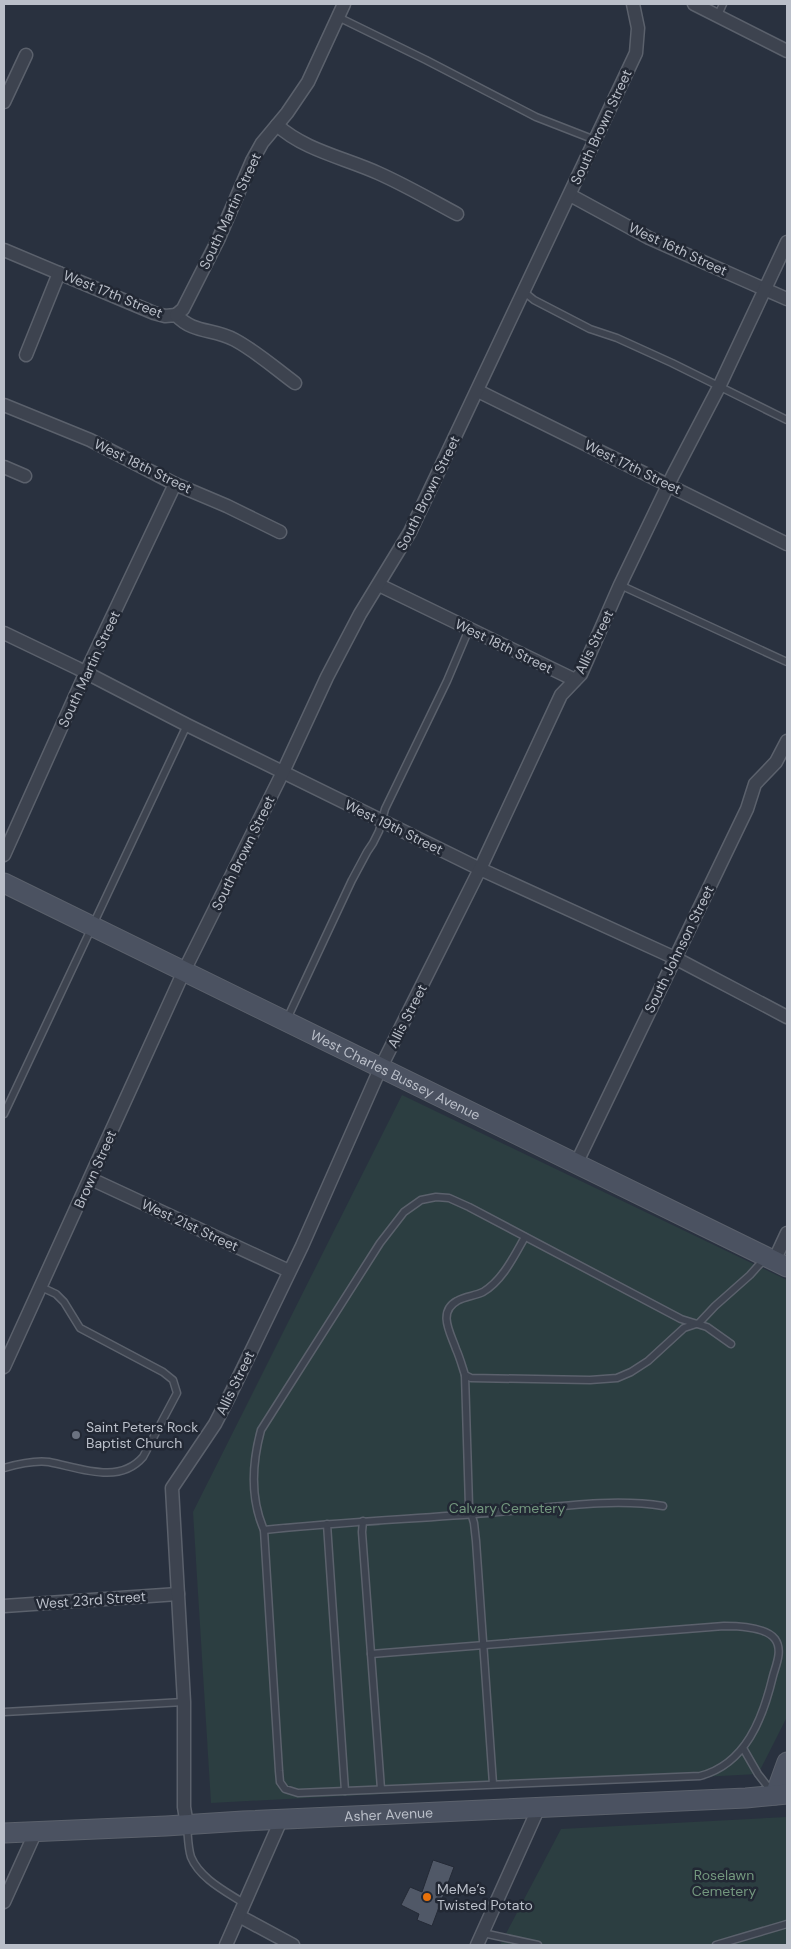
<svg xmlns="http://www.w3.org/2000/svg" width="791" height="1949" viewBox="0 0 791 1949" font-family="'DM Sans',sans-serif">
<rect width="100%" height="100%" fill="#29313f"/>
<g fill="#2c3e41">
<path d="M402 1095 787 1280V1717L758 1774 211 1803 193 1512Z"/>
<path d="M787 1817V1945H500L561 1829Z"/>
</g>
<path fill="#505867" stroke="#242a36" d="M433 1860 454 1867 432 1926 417 1920 419 1914 401 1905 410 1887 422 1892Z"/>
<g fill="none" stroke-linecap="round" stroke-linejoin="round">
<defs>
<g id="lane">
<path d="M718 15 723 4"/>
<path d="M338 17 426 60 536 117 595 140"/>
<path d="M523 291 534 300 590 329 617 338 672 363 787 420"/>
<path d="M620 585 787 662"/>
<path d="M287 1019 352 880 367 852 373 843 379 831 385 809 447 681 469 629"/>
<path d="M4 1114 187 725"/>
<path d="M525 1237C514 1256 503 1280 483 1292 475 1296 465 1296 457 1301 437 1312 451 1334 456 1349 460 1358 462 1366 465 1375L471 1378 590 1380 617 1378 631 1372 648 1361 684 1328 699 1323 715 1306 750 1275 758 1266 762 1262 765 1261"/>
<path d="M465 1375 469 1506 474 1523 476 1541 493 1784"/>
<path d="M4 1468C18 1464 34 1460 49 1462 80 1468 119 1485 143 1457L177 1393 173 1380 163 1372 80 1328 64 1302 56 1294 41 1287"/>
<path d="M363 1521 362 1532 381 1789"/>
<path d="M327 1524 345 1791"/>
<path d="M264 1530C339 1522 413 1519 488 1513 543 1509 609 1497 663 1506"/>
<path d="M371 1654 724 1626C738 1626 766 1627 775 1639 783 1650 776 1665 773 1676 763 1718 746 1764 700 1776L298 1793 285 1789 280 1782 279 1771 264 1530C250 1498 252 1463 261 1430L380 1243 404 1212 421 1200 436 1197 449 1198 469 1207 681 1319 707 1327 731 1344"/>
<path d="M4 1712 184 1702"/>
<path d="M743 1748 758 1774 772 1792"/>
<path d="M187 1826C188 1836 188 1848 191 1857 200 1879 227 1892 245 1904"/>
<path d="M483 1933 538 1945"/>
<path d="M716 1945 787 1924"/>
</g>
<g id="street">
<path d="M694 4 787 51"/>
<path d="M4 102 26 55"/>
<path d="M277 125C304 150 345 158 378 173 405 185 431 200 457 214"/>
<path d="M570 195 649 238 787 299"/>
<path d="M4 250 154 313 165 316 176 315C194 334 213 328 235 340 257 352 276 369 295 383"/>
<path d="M176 315 183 309 219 238 252 161 262 143 287 113 308 82 344 4"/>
<path d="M26 355 59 273"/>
<path d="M478 391 787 544"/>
<path d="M4 405 90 440 175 484 227 506 280 532"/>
<path d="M4 467 25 476"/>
<path d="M379 585 575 680"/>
<path d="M4 633 77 668 187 725 480 869 675 958 787 1017"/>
<path d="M4 855 86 672 175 484"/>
<path d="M577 1162 747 809 755 784 776 762 787 741"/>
<path d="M91 1179 289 1271"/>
<path d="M774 1261 787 1233"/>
<path d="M4 1367 184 971 283 772 327 677 360 614 410 532 636 53 638 28 633 4"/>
<path d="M4 1606 178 1594"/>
<path d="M187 1825 184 1807V1702L172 1488 215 1424 231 1393 302 1246 380 1069 480 869 561 695 581 674 620 585 673 475 719 387 787 242"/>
<path d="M4 1902 36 1831"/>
<path d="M239 1916 293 1945"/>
<path d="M226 1945 281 1820"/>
<path d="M477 1945 539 1807"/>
</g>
<g id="secondary">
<path id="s1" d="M4 883 787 1267"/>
<path d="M775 1795 787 1762"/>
<path id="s2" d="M4 1833 166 1826 243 1821 746 1798 787 1794"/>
</g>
</defs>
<use href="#lane" stroke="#5b616c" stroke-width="9"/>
<use href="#street" stroke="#5b616c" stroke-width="15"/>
<use href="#secondary" stroke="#5b616c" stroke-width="21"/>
<use href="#lane" stroke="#3d434f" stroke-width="6"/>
<use href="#street" stroke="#3d434f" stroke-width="12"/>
<use href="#secondary" stroke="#4b5261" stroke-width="19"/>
</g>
<circle fill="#6b7280" stroke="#222834" stroke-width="2" cx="76" cy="1435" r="5"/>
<circle fill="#e8710a" stroke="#222834" stroke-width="2" cx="427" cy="1897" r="5"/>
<g text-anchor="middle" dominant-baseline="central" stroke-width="5" stroke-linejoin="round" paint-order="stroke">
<g font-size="14" fill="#babfc9" stroke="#222834">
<text transform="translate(601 127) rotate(-65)">South Brown Street</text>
<text transform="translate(230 211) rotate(-65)">South Martin Street</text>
<text transform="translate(678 249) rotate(25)">West 16th Street</text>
<text transform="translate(113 294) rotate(22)">West 17th Street</text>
<text transform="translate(143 466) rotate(26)">West 18th Street</text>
<text transform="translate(633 467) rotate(26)">West 17th Street</text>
<text transform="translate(428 493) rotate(-64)">South Brown Street</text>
<text transform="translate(594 642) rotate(-64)">Allis Street</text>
<text transform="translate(504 646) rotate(26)">West 18th Street</text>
<text transform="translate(89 669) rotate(-65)">South Martin Street</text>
<text transform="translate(394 827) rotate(26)">West 19th Street</text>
<text transform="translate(243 853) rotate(-64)">South Brown Street</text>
<text transform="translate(679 949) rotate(-64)">South Johnson Street</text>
<text transform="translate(407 1016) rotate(-63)">Allis Street</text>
<text stroke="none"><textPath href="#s1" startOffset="436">West Charles Bussey Avenue</textPath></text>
<text transform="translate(95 1169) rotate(-66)">Brown Street</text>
<text transform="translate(190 1225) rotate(25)">West 21st Street</text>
<text transform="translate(235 1383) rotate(-64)">Allis Street</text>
<text transform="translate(91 1600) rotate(-4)">West 23rd Street</text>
<text stroke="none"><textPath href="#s2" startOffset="385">Asher Avenue</textPath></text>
</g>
<g font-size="14" fill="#babfc9" stroke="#222834" text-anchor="start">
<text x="86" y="1427">Saint Peters Rock<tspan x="86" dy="16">Baptist Church</tspan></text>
<text x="437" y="1889">MeMe’s<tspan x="437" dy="16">Twisted Potato</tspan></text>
</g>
<g font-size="14" fill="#73977e" stroke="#222834">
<text x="507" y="1508">Calvary Cemetery</text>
<text x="724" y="1875">Roselawn<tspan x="724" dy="16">Cemetery</tspan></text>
</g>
</g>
<rect width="791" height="1949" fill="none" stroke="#babfc9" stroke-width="10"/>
</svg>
